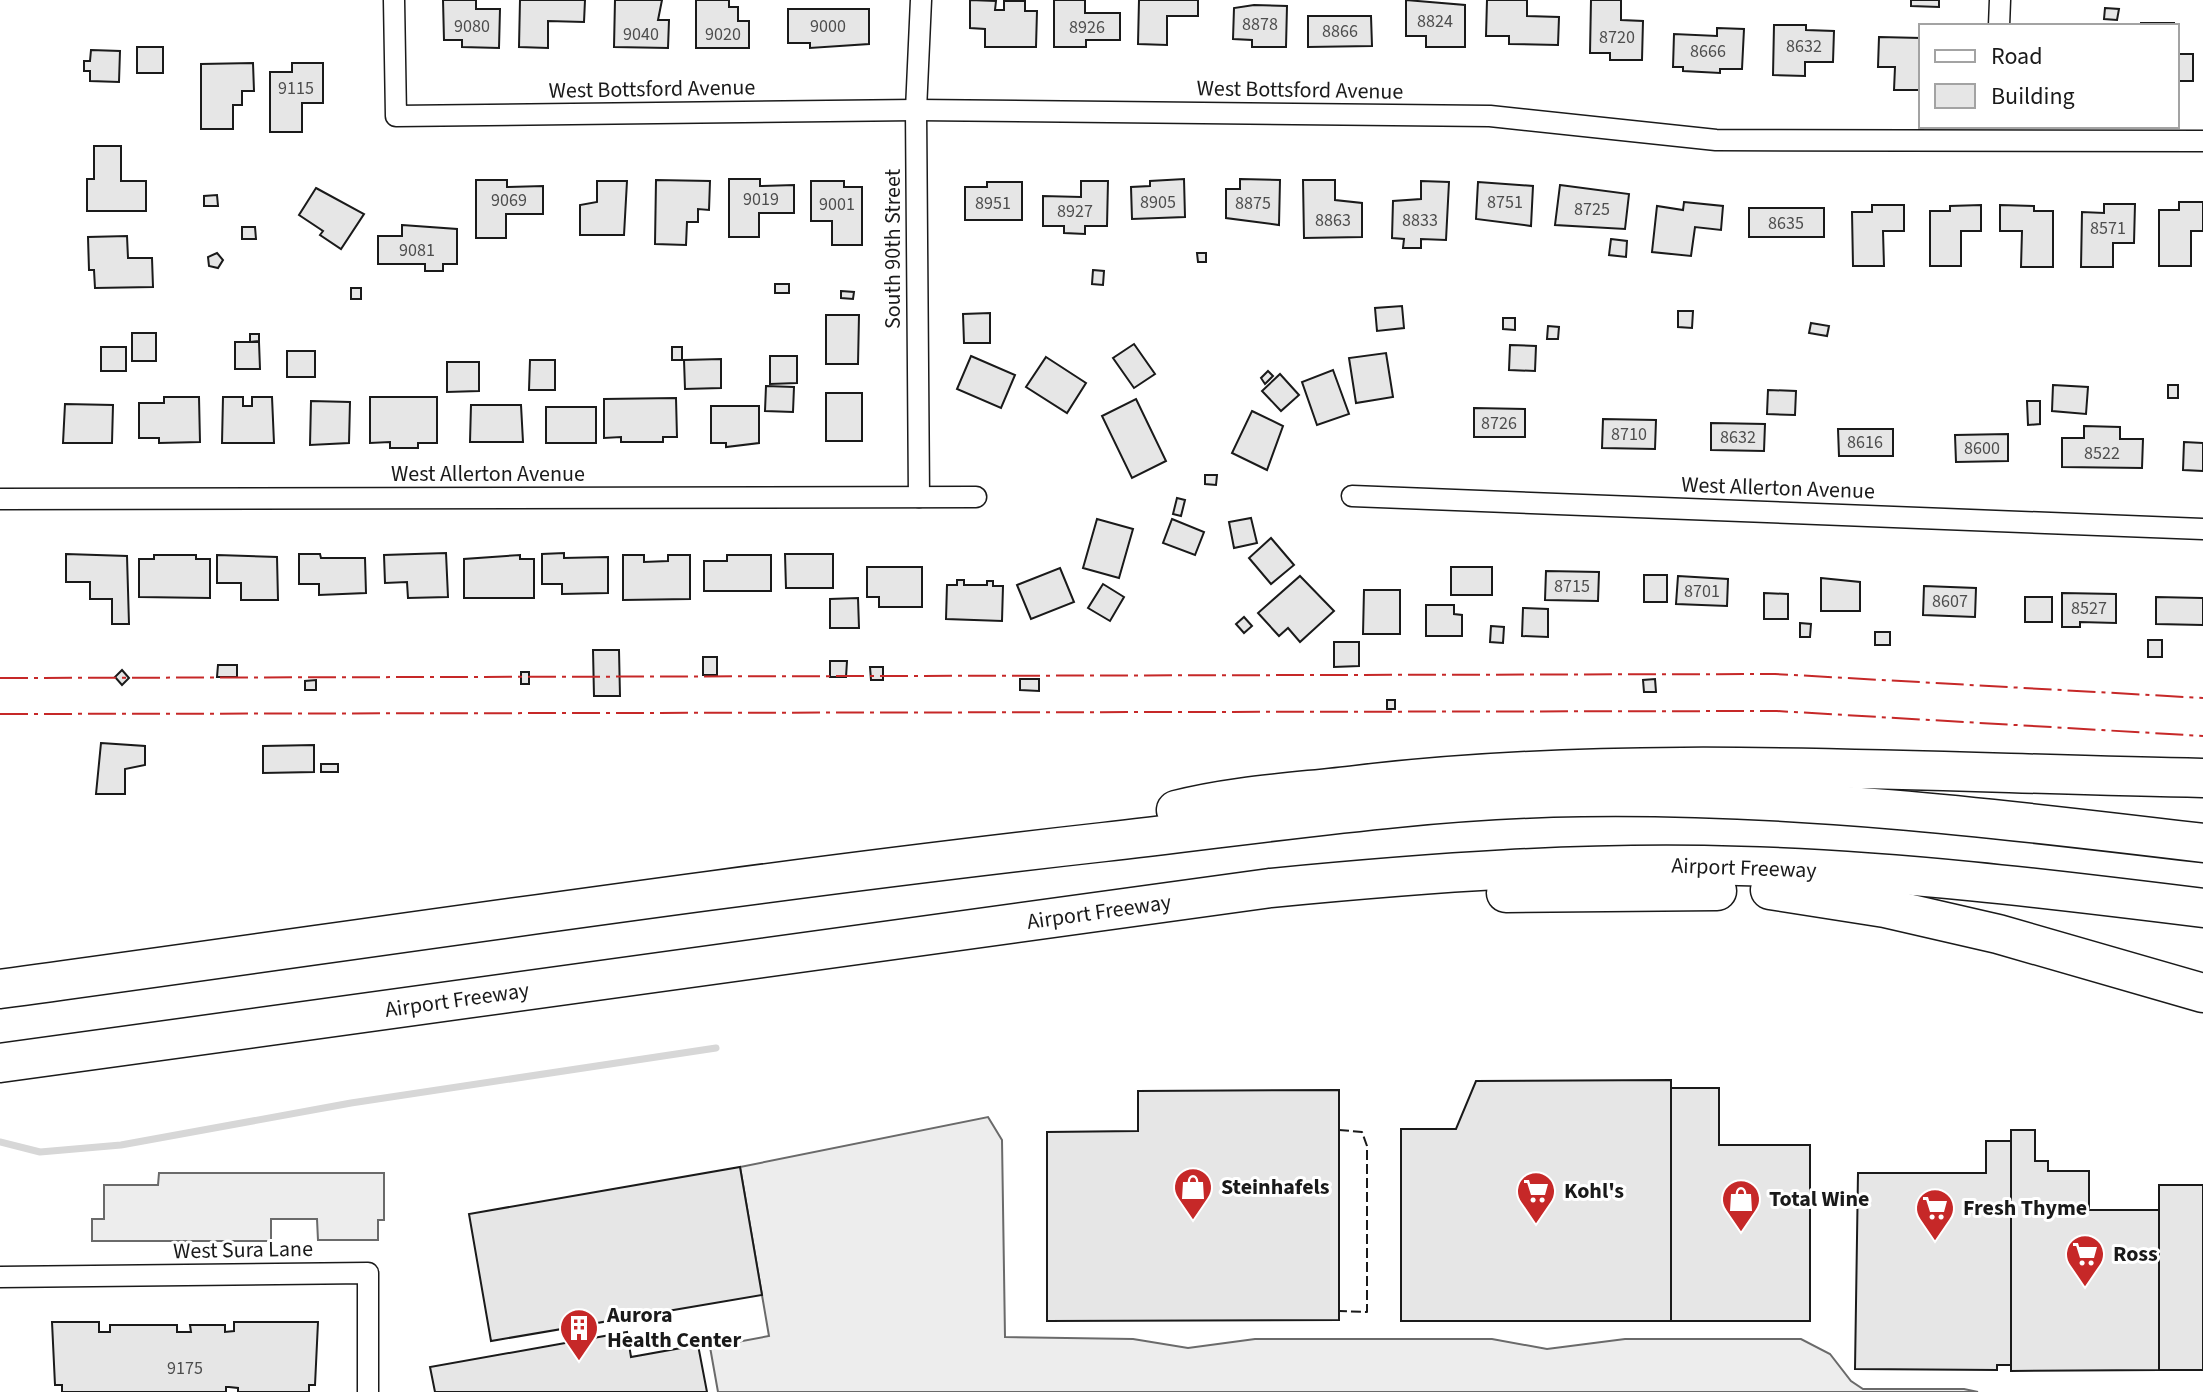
<svg xmlns="http://www.w3.org/2000/svg" width="2203" height="1392" viewBox="0 0 2203 1392" font-family="'Source Sans 3',sans-serif">
<rect width="100%" height="100%" fill="#fff"/>
<g fill="#ededed" stroke="#6a6a6a" stroke-width="2">
<path d="M988 1117 1002 1140 1005 1337 1133 1339 1188 1348 1255 1339H1492L1547 1349 1625 1339H1801L1830 1354 1851 1381 1863 1389H1964L1978 1392H718L710 1347 769 1336 740 1167Z"/>
<path d="M159 1173H384V1220H378V1240H318L317 1219H271V1241H92V1219H104V1185H158Z"/>
</g>
<g fill="none" stroke-linecap="round" stroke-linejoin="round">
<path stroke="#d7d7d7" stroke-width="7" d="M0 1142 40 1152 121 1145 351 1103 716 1048"/>
</g>
<g fill="#e6e6e6" stroke="#1a1a1a" stroke-width="2">
<path d="M443 0H476V9H500L499 48 462 47V40H444Z"/>
<path d="M520 0H585L584 22 548 21V48L519 47Z"/>
<path d="M615 0H662L658 20H669L668 48 614 47Z"/>
<path d="M696 0H729V7H738V21H749V48H696Z"/>
<path d="M970 0 996 1 995 10H1004V1H1025V11H1037L1036 47H985V29L970 28Z"/>
<path d="M1054 0H1085V13H1120V40H1086V47H1054Z"/>
<path d="M1139 0H1198V16H1167V45L1138 44Z"/>
<path d="M1406 0 1465 5V47H1426V36H1406Z"/>
<path d="M1487 0H1527V16L1559 17 1558 45 1509 44V36H1486Z"/>
<path d="M1591 0H1621V20L1643 21 1642 60H1610V53H1590Z"/>
<path d="M1911 0H1939V7L1911 6Z"/>
<path d="M1254 5 1287 6 1286 47H1252V40L1233 39 1234 8Z"/>
<path d="M2105 8 2119 9 2117 20 2104 19Z"/>
<path d="M788 9H869V44L810 48V43H788Z"/>
<path d="M1308 16H1371L1372 46 1308 47Z"/>
<rect x="2141" y="23" width="33" height="3"/>
<path d="M1774 25H1806V30L1834 31 1833 62H1805V76L1773 75Z"/>
<path d="M1717 28 1744 29 1742 69H1720V73L1683 71V67H1673L1674 34 1717 36Z"/>
<path d="M1879 37 1921 38V90H1894L1895 67H1878Z"/>
<rect x="137" y="47" width="26" height="26"/>
<path d="M91 50 120 51 119 82 90 81V71H84V61H90Z"/>
<rect x="2177" y="54" width="16" height="27"/>
<path d="M253 63 254 91H242V105H233V129H201V64Z"/>
<path d="M292 63H323V103H302V132H270V72H292Z"/>
<path d="M94 146H121V181H146V211H87V179H94Z"/>
<path d="M729 179H760V186L794 185V213H759V237H729Z"/>
<path d="M1184 179 1185 217 1132 219 1131 187 1150 186V181Z"/>
<path d="M1240 179 1280 180 1279 225 1226 218V189H1240Z"/>
<path d="M476 180H507V187L543 186V214H506V238H476Z"/>
<path d="M656 180 710 181 709 210 698 209V222H687L686 245 655 244Z"/>
<path d="M1303 180H1335V200L1362 203V237L1304 238Z"/>
<path d="M597 181H627L624 235H580V205L597 202Z"/>
<path d="M811 181H844V187H862V245H832V221H811Z"/>
<path d="M1081 181H1108L1107 226H1085V234L1064 233V226H1043V196L1081 197Z"/>
<path d="M1421 181 1449 182 1446 240 1421 239V248H1403L1404 239 1392 238 1393 201 1421 199Z"/>
<path d="M987 182H1022V220H965V187H987Z"/>
<path d="M1478 182 1533 186 1531 226 1476 219Z"/>
<path d="M1560 185 1629 194 1625 229 1555 225Z"/>
<path d="M316 188 364 214 341 249 320 235 323 231 299 215Z"/>
<path d="M217 195 218 206H204V196Z"/>
<path d="M1684 202 1723 206 1721 230 1695 227 1691 256 1652 252 1657 206 1683 210Z"/>
<path d="M2179 202H2203V231H2191V266H2159V210H2179Z"/>
<path d="M2104 204H2135L2134 243H2113V267H2081L2082 212 2104 213Z"/>
<path d="M1872 205H1904V231H1883L1884 266H1853L1852 212H1872Z"/>
<path d="M1981 205V231H1961V266H1930V211H1950V206Z"/>
<path d="M2000 205 2034 206V211H2053V267H2021L2022 231H2000Z"/>
<rect x="1749" y="208" width="75" height="29"/>
<path d="M402 225 457 229V264H443V271H425V264H378V236H402Z"/>
<path d="M242 227H255L256 239H242Z"/>
<path d="M127 236 128 258H152L153 287 95 288 94 270H89L88 237Z"/>
<path d="M1611 239 1627 241 1626 257 1609 255Z"/>
<path d="M217 253 223 260 218 268 209 266 208 257Z"/>
<path d="M1197 253H1206V262H1198Z"/>
<path d="M1093 270 1104 271 1103 285 1092 284Z"/>
<rect x="775" y="284" width="14" height="9"/>
<rect x="351" y="288" width="10" height="11"/>
<path d="M841 291 854 292 853 299 841 298Z"/>
<path d="M1402 306 1404 328 1377 331 1375 308Z"/>
<path d="M1678 311H1693L1692 328 1678 327Z"/>
<path d="M990 313V343H964L963 314Z"/>
<path d="M826 315H859L858 364H826Z"/>
<path d="M1503 318H1515V330L1503 329Z"/>
<path d="M1811 323 1829 326 1827 336 1809 333Z"/>
<path d="M1548 326 1559 327 1558 339H1547Z"/>
<rect x="132" y="333" width="24" height="28"/>
<path d="M250 334H259V341L250 342Z"/>
<path d="M235 342H259L260 369H235Z"/>
<path d="M1134 344 1155 374 1134 388 1113 358Z"/>
<path d="M1510 345 1536 346 1535 371 1509 370Z"/>
<rect x="101" y="347" width="25" height="24"/>
<rect x="672" y="347" width="10" height="13"/>
<rect x="287" y="351" width="28" height="26"/>
<path d="M1386 353 1393 397 1356 403 1349 358Z"/>
<path d="M770 356H797V383L770 384Z"/>
<path d="M971 356 1015 375 1001 408 957 389Z"/>
<path d="M1046 357 1086 383 1067 413 1026 387Z"/>
<path d="M721 359V388L685 389 684 360Z"/>
<path d="M530 360H555V390H529Z"/>
<path d="M447 362H479V391L447 392Z"/>
<path d="M1333 370 1349 414 1317 425 1302 382Z"/>
<path d="M1268 371 1273 376 1265 384 1261 378Z"/>
<path d="M1280 374 1299 395 1281 411 1262 391Z"/>
<path d="M2053 385 2088 387 2086 414 2052 411Z"/>
<rect x="2168" y="385" width="10" height="13"/>
<path d="M766 386 794 387 793 412 765 411Z"/>
<path d="M1768 390 1796 391 1795 415 1767 414Z"/>
<rect x="826" y="393" width="36" height="48"/>
<path d="M164 397H199L200 442 159 443V438H139V403H164Z"/>
<path d="M223 397H243V406H252V397H272L274 443H222Z"/>
<path d="M370 397H437V443H418V448H390V442L370 443Z"/>
<path d="M676 398 677 437H663V442H621V437L604 438V399Z"/>
<path d="M1136 399 1166 461 1132 478 1102 416Z"/>
<path d="M311 401 350 402 349 443 310 445Z"/>
<path d="M2027 401H2040V424L2028 425Z"/>
<path d="M65 404 113 405 112 443H63Z"/>
<path d="M471 405H521L523 442H470Z"/>
<path d="M711 406H759V443L726 447V443H711Z"/>
<rect x="546" y="407" width="50" height="36"/>
<path d="M1474 408 1525 409V437H1474Z"/>
<path d="M1252 411 1283 426 1267 470 1232 453Z"/>
<path d="M1603 419 1656 420 1655 449 1602 448Z"/>
<path d="M1711 423 1765 424 1764 451 1711 450Z"/>
<path d="M2084 426 2120 427V439H2143L2142 468 2062 467V438H2084Z"/>
<path d="M1838 429H1893V456H1839Z"/>
<path d="M2008 434V461L1956 462 1955 435Z"/>
<path d="M2184 442 2203 443V471L2183 470Z"/>
<path d="M1205 475H1217L1216 485 1205 484Z"/>
<path d="M1177 498 1185 500 1181 516 1173 514Z"/>
<path d="M1251 518 1257 543 1234 548 1229 522Z"/>
<path d="M1097 519 1133 529 1119 578 1083 568Z"/>
<path d="M1172 519 1204 532 1195 555 1163 543Z"/>
<path d="M1271 538 1294 565 1271 584 1249 558Z"/>
<path d="M446 553 448 597 408 598 407 582 385 583 384 555Z"/>
<path d="M564 553V558L608 557V593L562 594V584H542V554Z"/>
<path d="M66 554 127 556 129 624H112V599H90V582H66Z"/>
<path d="M299 554H320L321 558H365L366 593 319 595V584H299Z"/>
<path d="M785 554H833V588H786Z"/>
<path d="M154 555H196V559H210V598L139 597V559H154Z"/>
<path d="M217 555 277 557 278 600H241V583H217Z"/>
<path d="M520 555V559H534V598H464V559Z"/>
<path d="M623 555H644V562L668 561V555H690V599L623 600Z"/>
<path d="M727 555H771V591H704V561H727Z"/>
<path d="M867 567H922V607H879V597H867Z"/>
<rect x="1451" y="567" width="41" height="28"/>
<path d="M1060 568 1074 602 1031 619 1017 585Z"/>
<path d="M1546 571 1599 572 1598 601 1545 600Z"/>
<rect x="1644" y="575" width="23" height="27"/>
<path d="M1300 576 1334 611 1300 642 1288 628 1279 636 1258 613Z"/>
<path d="M1678 576 1728 579 1727 606 1676 604Z"/>
<path d="M1821 578 1860 582V611H1821Z"/>
<path d="M957 580H964V585H987V581H993V586H1003L1002 621 946 619 947 585H957Z"/>
<path d="M1103 584 1124 597 1110 621 1088 608Z"/>
<path d="M1924 586 1976 588 1975 617 1923 615Z"/>
<path d="M1364 590H1400V634H1363Z"/>
<path d="M1764 593 1788 594V619H1764Z"/>
<path d="M2062 593 2116 594V623L2080 622V627H2062Z"/>
<rect x="2025" y="597" width="27" height="25"/>
<path d="M2156 597 2203 598V625L2156 624Z"/>
<path d="M858 598 859 628H830V599Z"/>
<path d="M1426 605H1454V614L1462 615V636H1426Z"/>
<path d="M1523 608 1548 609V637L1522 636Z"/>
<path d="M1244 617 1252 626 1244 633 1236 624Z"/>
<path d="M1800 623 1811 624 1810 637H1800Z"/>
<path d="M1491 626 1504 627 1503 643 1490 642Z"/>
<rect x="1875" y="632" width="15" height="13"/>
<rect x="2148" y="640" width="14" height="17"/>
<path d="M1334 642H1359V666L1334 667Z"/>
<path d="M593 650H619L620 696H594Z"/>
<rect x="703" y="657" width="14" height="18"/>
<path d="M830 661H847L846 677H830Z"/>
<path d="M218 665H237V677H217Z"/>
<path d="M870 667H883V680H871Z"/>
<path d="M122 670 129 678 122 685 115 677Z"/>
<rect x="521" y="672" width="8" height="12"/>
<path d="M1020 679H1039V691L1020 690Z"/>
<path d="M1655 679 1656 692H1644L1643 680Z"/>
<path d="M316 680V690H305V681Z"/>
<rect x="1387" y="700" width="8" height="9"/>
<path d="M101 743 145 746V765L125 769V794H96Z"/>
<path d="M314 745V772L263 773V746Z"/>
<rect x="321" y="764" width="17" height="8"/>
<path d="M1671 1080V1321H1401V1129H1456L1476 1081Z"/>
<path d="M1671 1088H1719V1145H1810V1321H1671Z"/>
<path d="M1339 1090V1320L1047 1321V1132L1138 1131V1091Z"/>
<path d="M2011 1130H2035V1161H2048V1171H2089V1210H2159V1370L2011 1371Z"/>
<path d="M1986 1141H2011V1365H1997V1370L1855 1369 1858 1173H1986Z"/>
<path d="M740 1167 762 1295 491 1341 469 1214Z"/>
<rect x="2159" y="1185" width="44" height="185"/>
<path d="M52 1322H99V1332H110V1325H177V1332H191L190 1325H225V1332L234 1331V1322H318L315 1385H309V1392H238V1388L229 1387H226V1392H62V1385H55Z"/>
<path d="M627 1332 631 1357 698 1345 707 1392H435L430 1367Z"/>
</g>
<g fill="none" stroke-linecap="round" stroke-linejoin="round">
<defs>
<g id="minor">
<path d="M394 0 396 116 916 110 1490 116 1716 140 2203 141"/>
<path d="M1999 26 2000 0"/>
<path d="M1352 496 2203 529"/>
<path d="M919 497 916 110 921 0"/>
<path d="M0 499 976 497"/>
<path d="M0 1277 368 1273V1392"/>
</g>
<g id="motorway">
<path d="M1176 810C1234 795 1297 792 1356 785 1637 752 1921 773 2203 778"/>
<path d="M1770 890 1885 908 1998 934 2203 993"/>
<path d="M1506 893 1717 891"/>
<path d="M0 989C368 939 736 883 1104 842 1263 824 1422 799 1581 797 1790 794 1996 818 2203 843"/>
<path d="M0 1063 1270 888C1426 873 1582 861 1740 866 1894 870 2050 889 2203 908"/>
</g>
</defs>
<use href="#minor" stroke="#1a1a1a" stroke-width="23"/>
<use href="#motorway" stroke="#1a1a1a" stroke-width="41"/>
<use href="#minor" stroke="#fff" stroke-width="20"/>
<use href="#motorway" stroke="#fff" stroke-width="38"/>
<path stroke="#1a1a1a" stroke-width="2" stroke-dasharray="10 4" stroke-linecap="butt" d="M1339 1130 1362 1132 1367 1146V1312L1339 1311"/>
<g stroke="#c62828" stroke-width="2" stroke-dasharray="28 6 4 6" stroke-linecap="butt">
<path d="M0 678 1775 674 2203 698"/>
<path d="M0 714 1777 711 2203 736"/>
</g>
</g>
<defs>
<symbol id="shop-pin" viewBox="-11 -11 22 30"><path d="M0 17L-7.5 6A9.5 9.5 0 1 1 7.5 6Z" fill="#c62828" stroke="#fff"/><path d="M-5-2.5h2.3a2.7 3.5 0 0 1 5.4 0H5L5.5 6h-11ZM-1.5-2.5h3a1.5 2.3 0 0 0-3 0Z" fill="#fff"/></symbol>
<symbol id="supermarket-pin" viewBox="-11 -11 22 30"><path d="M0 17L-7.5 6A9.5 9.5 0 1 1 7.5 6Z" fill="#c62828" stroke="#fff"/><path d="M-6-5.5h2.5l.6 2H6L4.5 2H-2.5L-4.4-4H-6ZM-1.5 3.2a1.3 1.3 0 1 0 .1 0ZM3 3.2a1.3 1.3 0 1 0 .1 0Z" fill="#fff"/></symbol>
<symbol id="building-pin" viewBox="-11 -11 22 30"><path d="M0 17L-7.5 6A9.5 9.5 0 1 1 7.5 6Z" fill="#c62828" stroke="#fff"/><path d="M-4-6H4V6H1V3H-1V6H-4ZM-2.5-4.3h1.7v1.8h-1.7ZM.8-4.3h1.7v1.8H.8ZM-2.5-1h1.7V.8h-1.7ZM.8-1h1.7V.8H.8Z" fill="#fff"/></symbol>
</defs>
<g fill-rule="evenodd">
<use href="#shop-pin" x="1171" y="1165" width="44" height="60"/>
<use href="#supermarket-pin" x="1514" y="1169" width="44" height="60"/>
<use href="#shop-pin" x="1719" y="1177" width="44" height="60"/>
<use href="#supermarket-pin" x="1913" y="1186" width="44" height="60"/>
<use href="#supermarket-pin" x="2063" y="1232" width="44" height="60"/>
<use href="#building-pin" x="557" y="1306" width="44" height="60"/>
</g>
<g text-anchor="middle" dominant-baseline="central" stroke-width="6" stroke-linejoin="round" paint-order="stroke">
<g font-size="18" fill="#4d4d4d">
<text x="1435" y="21">8824</text>
<text x="1260" y="24">8878</text>
<text x="472" y="26">9080</text>
<text x="828" y="26">9000</text>
<text x="1087" y="27">8926</text>
<text x="1340" y="31">8866</text>
<text x="641" y="34">9040</text>
<text x="723" y="34">9020</text>
<text x="1617" y="37">8720</text>
<text x="1804" y="46">8632</text>
<text x="1708" y="51">8666</text>
<text x="296" y="88">9115</text>
<text x="761" y="199">9019</text>
<text x="509" y="200">9069</text>
<text x="1158" y="202">8905</text>
<text x="1505" y="202">8751</text>
<text x="993" y="203">8951</text>
<text x="1253" y="203">8875</text>
<text x="837" y="204">9001</text>
<text x="1592" y="209">8725</text>
<text x="1075" y="211">8927</text>
<text x="1333" y="220">8863</text>
<text x="1420" y="220">8833</text>
<text x="1786" y="223">8635</text>
<text x="2108" y="228">8571</text>
<text x="417" y="250">9081</text>
<text x="1499" y="423">8726</text>
<text x="1629" y="434">8710</text>
<text x="1738" y="437">8632</text>
<text x="1865" y="442">8616</text>
<text x="1982" y="448">8600</text>
<text x="2102" y="453">8522</text>
<text x="1572" y="586">8715</text>
<text x="1702" y="591">8701</text>
<text x="1950" y="601">8607</text>
<text x="2089" y="608">8527</text>
<text x="185" y="1368">9175</text>
</g>
<g font-size="22" fill="#1a1a1a" stroke="#fff">
<text transform="translate(652 89) rotate(-1)">West Bottsford Avenue</text>
<text transform="translate(1300 90) rotate(1)">West Bottsford Avenue</text>
<text transform="translate(893 249) rotate(-90)">South 90th Street</text>
<text x="488" y="474">West Allerton Avenue</text>
<text transform="translate(1778 488) rotate(2)">West Allerton Avenue</text>
<text transform="translate(1744 868) rotate(2)">Airport Freeway</text>
<text transform="translate(1099 912) rotate(-8)">Airport Freeway</text>
<text transform="translate(457 1000) rotate(-8)">Airport Freeway</text>
<text transform="translate(243 1250) rotate(-1)">West Sura Lane</text>
</g>
<g font-size="22" font-weight="bold" fill="#1a1a1a" stroke="#fff" text-anchor="start">
<text x="1221" y="1187">Steinhafels</text>
<text x="1564" y="1191">Kohl's</text>
<text x="1769" y="1199">Total Wine</text>
<text x="1963" y="1208">Fresh Thyme</text>
<text x="2113" y="1254">Ross</text>
<text x="607" y="1315">Aurora<tspan x="607" dy="25">Health Center</tspan></text>
</g>
</g>
<rect x="1919" y="24" width="260" height="104" fill="#ffffff" stroke="#a3a3a3" stroke-width="2"/>
<rect x="1935" y="50" width="40" height="12" fill="#ffffff" stroke="#a3a3a3" stroke-width="2"/>
<text x="1991" y="64" font-size="24" fill="#1a1a1a">Road</text>
<rect x="1935" y="84" width="40" height="24" fill="#e6e6e6" stroke="#a3a3a3" stroke-width="2"/>
<text x="1991" y="104" font-size="24" fill="#1a1a1a">Building</text>
</svg>
